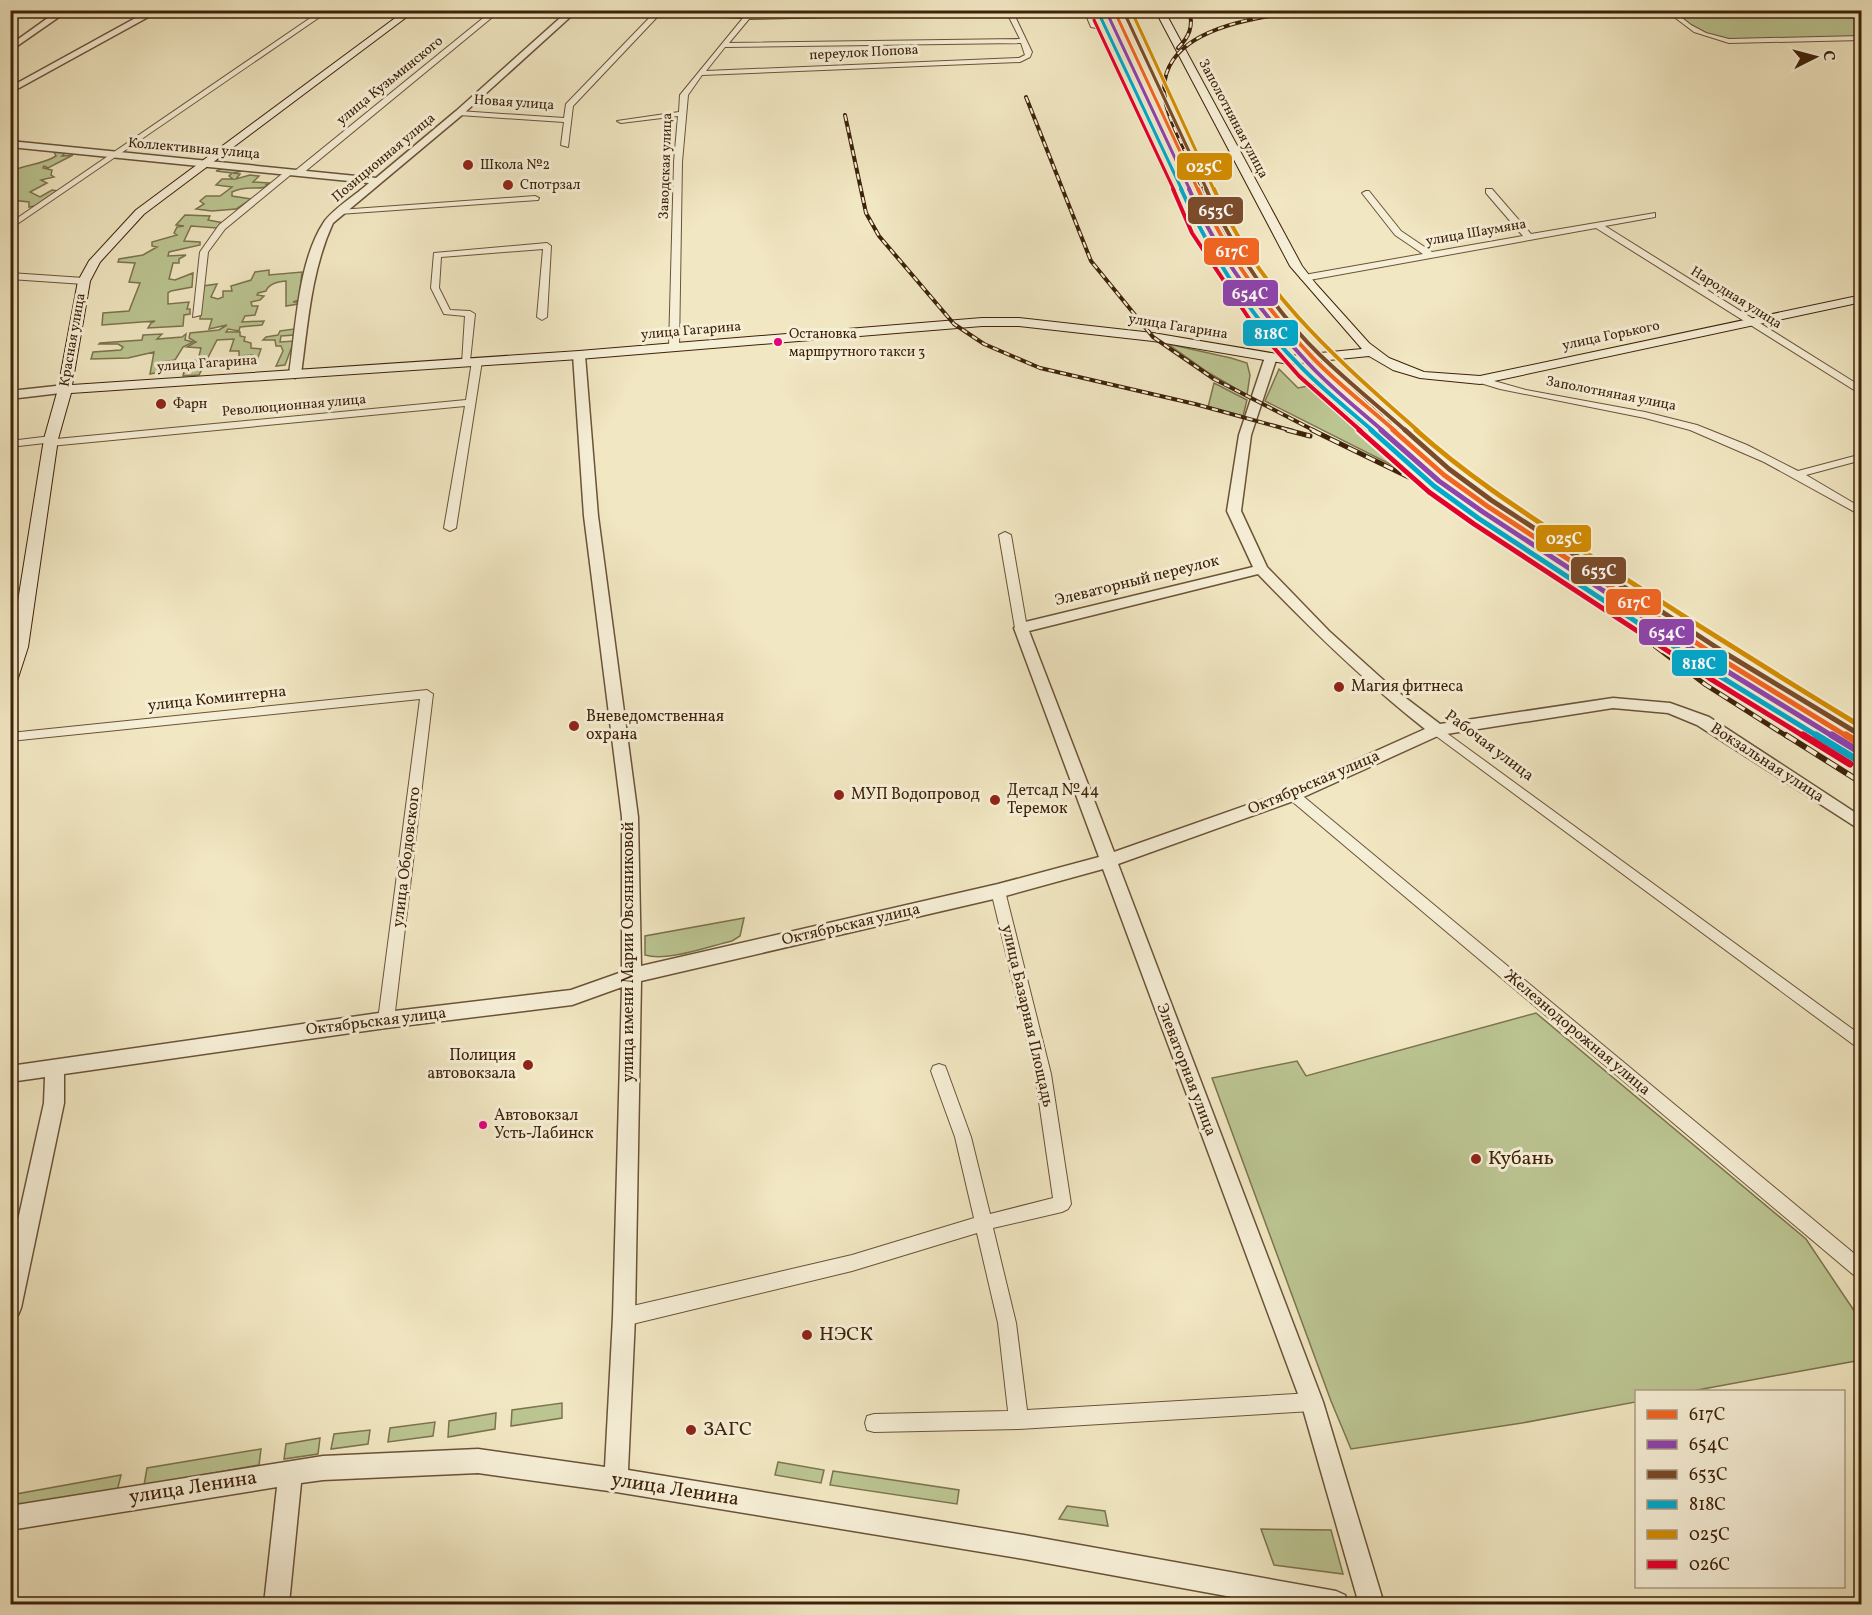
<svg xmlns="http://www.w3.org/2000/svg" width="1872" height="1615" viewBox="0 0 1872 1615" font-family="Vollkorn,serif">
<rect width="100%" height="100%" fill="#f1e7c2"/>
<filter id="stains"><feTurbulence type="fractalNoise" baseFrequency=".00333" numOctaves="4"/><feColorMatrix values="0 0 0 0 .2 0 0 0 0 .09 0 0 0 0 .02 0 0 0 .5 -.17"/></filter>
<radialGradient id="worn" r=".72"><stop offset=".6" stop-color="#630" stop-opacity="0"/><stop offset="1" stop-color="#630" stop-opacity=".3"/></radialGradient>
<g fill="#bbc592" stroke="#7c744e" stroke-width="1.5">
<path d="M1668 11H1861V37L1729 41C1705 37 1686 27 1668 11Z"/>
<path d="M53 150 66 152 62 156 73 155 48 168 44 166 43 168 52 170 51 175 54 177 41 180 47 183 30 192 40 197 52 190 59 191 41 205 29 207V202L11 200 10 172C25 164 42 165 56 156Z"/>
<path d="M227 167 242 171 233 173 240 174 236 179 250 175 259 176 253 182 270 183 266 185 268 186C259 191 248 184 232 192V196L251 199 236 209 212 211 196 209 204 204 200 201 206 196H220L232 187 216 185 222 179H233L229 176 232 173 216 171Z"/>
<path d="M185 215 210 216 208 220 224 223 217 228 191 226 184 241 200 242V245L169 252 168 256 186 255 179 259V263H173L169 279 175 280 193 273 192 287 171 291 168 293V304L189 302 187 309H190V314L184 315 183 326 148 328 151 323 155 321 102 325 103 313 129 311 140 283 129 282 135 263 118 262 119 259 143 255 157 247 152 246V242L177 235 174 233 177 227 184 226 176 225Z"/>
<path d="M269 270V275L302 272 299 300 293 302H299L298 304 286 306V281C278 282 269 283 266 291L258 293 257 295 264 296 260 300 251 302 252 306H258L255 315 245 316 242 322 264 321 262 325 240 327 239 331 228 329 226 332H240V336L245 337 244 341 251 343V348L261 349 257 360H253V355L239 356V351H230L234 339 217 340 199 375 183 376 186 362 198 360 201 348 187 347 196 342 189 338 190 333 219 330 227 325 209 329 212 319H200L203 286 217 284 211 297 218 299 223 297V291H232L231 286 251 280 255 272Z"/>
<path d="M294 329V335L281 336 280 342 294 341 285 365 276 366 283 351 281 346H276L275 340H263L266 337 278 335 280 331Z"/>
<path d="M162 334 157 339 182 337 186 334 185 340 193 342 183 347 175 360 163 362 159 372 150 374 154 352 128 358 91 359 93 352 121 350 123 347 118 344H99L100 343 142 340 143 335Z"/>
<path d="M1168 344 1231 358 1247 363 1250 375 1247 395 1209 373Z"/>
<path d="M1279 369 1298 388 1327 382 1455 497 1265 401Z"/>
<path d="M1214 383 1247 400 1243 416 1208 407Z"/>
<path d="M744 918 740 936 732 941C710 946 667 962 645 955V936Z"/>
<path d="M1536 1013 1806 1239 1861 1321V1360L1692 1391 1636 1392V1402L1522 1423 1351 1449 1331 1401 1212 1078 1297 1061 1306 1076Z"/>
<path d="M562 1403V1418L511 1426 512 1410Z"/>
<path d="M496 1413 495 1429 448 1437 449 1421Z"/>
<path d="M435 1422 433 1436 388 1442 390 1428Z"/>
<path d="M370 1430 368 1444 331 1449 334 1434Z"/>
<path d="M320 1438 318 1454 284 1459 286 1444Z"/>
<path d="M261 1449 259 1465 144 1485 147 1468Z"/>
<path d="M778 1462 824 1470 821 1483 775 1475Z"/>
<path d="M833 1471 959 1490 957 1504 830 1485Z"/>
<path d="M121 1475 117 1491 11 1510V1495Z"/>
<path d="M1067 1506 1105 1511 1108 1526 1059 1519Z"/>
<path d="M1261 1529 1331 1530 1343 1574 1274 1565Z"/>
</g>
<g fill="none" stroke-linecap="round" stroke-linejoin="round">
<defs>
<g id="minor">
<path d="M322 10H330L10 229V223Z"/>
<path d="M493 10H501L302 174H296V170Z"/>
<path d="M593 10 746 14 749 10H756L752 15 1012 10 1032 52 1030 57 1020 62 702 75 688 95 682 162 679 348 674 351 669 348 674 162 678 116 621 123 617 121 679 112 680 95 743 18 660 14 573 106 568 147 561 145 564 122 459 115 455 113 459 111 564 118 566 104 653 14ZM1007 13 1020 39 729 43 749 19ZM1021 43 1025 55 1019 58 706 71 725 47Z"/>
<path d="M1084 10H1090L1096 28 1091 27Z"/>
<path d="M1665 10H1672L1691 25 1706 33 1729 39 1862 36V40L1729 43 1694 32Z"/>
<path d="M287 170 294 172 225 229 208 252 201 315 193 317 200 252 219 225Z"/>
<path d="M1486 189H1492L1531 234 1655 213V217L1605 226 1862 387V395L1596 228 1304 281 1300 278 1304 275 1423 254 1395 235 1362 193 1366 191H1369L1401 231 1432 252 1523 236 1486 193Z"/>
<path d="M535 196 539 198 538 200 339 214 335 212 339 210Z"/>
<path d="M547 243 551 246 547 317 542 320 537 317 543 249 441 257 439 288 450 310 470 311 475 314 470 361 462 363 465 316 444 314 431 288 434 253Z"/>
<path d="M10 273 84 278 88 281 84 284 10 279Z"/>
<path d="M477 358 482 361 456 528 450 531 444 528 465 406 50 446 45 443 10 447V441L51 436 56 439 466 400 472 361Z"/>
<path d="M1480 377 1526 390 1645 412 1697 425 1747 445 1798 471 1862 454V460L1806 475 1862 508V516L1764 462 1690 430 1645 418 1500 389 1477 382V378Z"/>
<path d="M1005 532 1011 535 1027 628 1021 632 1015 628 999 535Z"/>
<path d="M427 690 433 694 394 1020 391 1024 386 1026 381 1024 378 1020 420 699 10 741V733Z"/>
<path d="M1437 726 1862 1036V1051L1432 733 1431 730 1432 727Z"/>
<path d="M1293 790 1298 792 1862 1260V1279L1856 1277 1288 798 1286 795 1288 792Z"/>
<path d="M998 886 1003 887 1005 891 1051 1074 1071 1204 1068 1209 1062 1212 993 1228 1016 1323 1027 1410 1312 1393 1319 1395 1321 1402 1319 1409 1312 1411 1019 1429 874 1432 867 1430 865 1423 867 1416 874 1414 1008 1411 998 1323 977 1233 852 1271 624 1326 618 1323 615 1317 618 1311 624 1308 852 1255 974 1218 955 1137 931 1071 933 1066 939 1064 945 1066 947 1071 971 1137 990 1214 1053 1198 1035 1074 991 891 993 887Z"/>
</g>
<g id="tertiary">
<path d="M59 10H69L10 51V45Z"/>
<path d="M150 10H161L10 93V87Z"/>
<path d="M569 10H578L462 115 333 223C311 271 308 323 301 374L295 378 289 374C296 328 298 261 324 222 333 209 357 194 369 183L10 147V141L376 178 456 111Z"/>
<path d="M579 352 585 355 598 516 638 817 641 966 998 884 1099 857 1014 628 1021 623 1253 567 1227 511 1239 435 1265 357 1271 354 1277 357 1251 435 1241 511 1267 567 1329 631 1390 686 1440 724 1613 698 1670 703 1709 717 1862 817V831L1697 725 1668 713 1613 708 1440 735 1299 799 1118 864 1323 1402 1384 1604H1359L1301 1402 1103 869 998 898 641 981 635 1317 628 1470 1024 1535 1336 1591 1345 1595 1348 1604H1270L1024 1559 616 1492 478 1473 323 1480 301 1483 289 1604H264L277 1487 10 1530V1506L323 1456 478 1449 605 1467 613 1317 622 987 572 1005 386 1028 64 1074V1103L21 1308 18 1315 10 1318V1256L44 1103 45 1077 10 1082V1066L386 1012 571 990 622 972V817L584 516 573 355ZM1258 574C1311 629 1365 682 1425 729L1287 791 1114 852 1029 631Z"/>
<path d="M65 385 69 386V392L10 399V391Z"/>
</g>
<path id="secondary" d="M406 10H416L144 214 100 262 90 281 72 385 579 351 982 318H1019L1153 333 1289 356 1362 349 1290 266 1155 10H1164L1302 266 1316 284 1369 343 1389 358 1424 372 1480 376 1862 295V302L1480 384 1420 378 1393 370 1369 356 1289 364 1153 341 1019 326H982L579 359 71 393 58 439 28 647 18 678 16 682 10 683V651L44 439 58 389 78 281 89 261 136 210Z"/>
</defs>
<use href="#minor" stroke="#6b5337" stroke-width="2"/>
<use href="#tertiary" stroke="#6b5337" stroke-width="3"/>
<use href="#secondary" stroke="#3e2209" stroke-width="2"/>
<use href="#minor" fill="#f6efd7" fill-rule="evenodd"/>
<use href="#tertiary" fill="#f6efd7" fill-rule="evenodd"/>
<use href="#secondary" fill="#f6efd7" fill-rule="evenodd"/>
<defs>
<g id="rail-far2">
<path d="M1306 10C1267 16 1197 24 1173 60 1152 91 1173 124 1186 153 1216 220 1252 284 1302 337 1333 370 1368 399 1400 431"/>
<path d="M1178 48C1189 37 1194 26 1189 10"/>
<path d="M1026 97 1091 261 1153 337 1214 379 1315 431"/>
<path d="M845 115 866 213 879 236 954 324 984 344 1040 368 1195 404 1293 431"/>
</g>
<g id="rail-far1">
<path d="M1287 430 1310 436"/>
<path d="M1312 430 1421 483 1561 572"/>
<path d="M1399 430C1453 483 1519 523 1582 564 1674 623 1768 680 1861 737"/>
<path d="M1435 469 1474 504 1512 531"/>
<path d="M1554 558 1740 678 1837 737"/>
<path d="M1655 646 1706 685 1788 737"/>
</g>
<g id="rail">
<path d="M1786 735 1862 783"/>
<path d="M1834 735 1862 752"/>
<path d="M1859 735 1862 737"/>
</g>
</defs>
<use href="#rail-far2" stroke="#3e2209" stroke-width="4"/>
<use href="#rail-far1" stroke="#3e2209" stroke-width="5"/>
<use href="#rail" stroke="#3e2209" stroke-width="6"/>
<use href="#rail-far2" stroke="#f6efd7" stroke-width="2" stroke-dasharray="6" stroke-linecap="butt"/>
<use href="#rail-far1" stroke="#f6efd7" stroke-width="3" stroke-dasharray="10" stroke-linecap="butt"/>
<use href="#rail" stroke="#f6efd7" stroke-width="4" stroke-dasharray="12" stroke-linecap="butt"/>
<defs>
<path id="rail-1-far3" d="M1114 10 1198 190"/>
<path id="rail-1-far2" d="M1198 189C1225 251 1266 309 1313 358 1338 384 1368 407 1395 431"/>
<path id="rail-1-far1" d="M1393 430 1444 475 1487 506 1721 659 1848 737"/>
<path id="rail-1" d="M1846 735 1862 745"/>
<path id="rail-2-far3" d="M1107 13 1190 190"/>
<path id="rail-2-far2" d="M1189 189C1217 253 1260 312 1308 363 1331 388 1358 409 1383 431"/>
<path id="rail-2-far1" d="M1381 430 1439 481 1483 512 1717 665 1834 737"/>
<path id="rail-2" d="M1832 735 1858 751"/>
<path id="rail-3-far2" d="M1123 10 1207 190"/>
<path id="rail-3-far1" d="M1206 189C1231 245 1276 313 1320 355 1348 382 1378 406 1406 431"/>
<path id="rail-3" d="M1405 430 1449 469 1491 500 1725 653 1862 736"/>
<path id="rail-4-far3" d="M1100 16 1182 190"/>
<path id="rail-4-far2" d="M1181 189C1211 255 1252 319 1304 370 1326 392 1350 411 1373 431"/>
<path id="rail-4-far1" d="M1371 430 1434 486 1478 518 1713 672 1819 737"/>
<path id="rail-4" d="M1816 735 1854 758"/>
<path id="rail-5-far2" d="M1131 10 1214 190"/>
<path id="rail-5-far1" d="M1214 189C1258 292 1337 359 1418 431"/>
<path id="rail-5" d="M1416 430C1474 482 1539 522 1604 565 1689 620 1775 674 1862 727"/>
<path id="rail-6-far3" d="M1094 20 1174 190"/>
<path id="rail-6-far2" d="M1173 189 1192 233 1252 323 1299 376 1361 431"/>
<path id="rail-6-far1" d="M1359 430 1429 492 1474 524 1709 678 1805 737"/>
<path id="rail-6" d="M1803 735 1850 764"/>
</defs>
<use href="#rail-1-far3" stroke="#f6efd7" stroke-width="5"/>
<use href="#rail-1-far2" stroke="#f6efd7" stroke-width="7"/>
<use href="#rail-1-far1" stroke="#f6efd7" stroke-width="9"/>
<use href="#rail-1" stroke="#f6efd7" stroke-width="11"/>
<use href="#rail-2-far3" stroke="#f6efd7" stroke-width="5"/>
<use href="#rail-2-far2" stroke="#f6efd7" stroke-width="7"/>
<use href="#rail-2-far1" stroke="#f6efd7" stroke-width="9"/>
<use href="#rail-2" stroke="#f6efd7" stroke-width="11"/>
<use href="#rail-3-far2" stroke="#f6efd7" stroke-width="5"/>
<use href="#rail-3-far1" stroke="#f6efd7" stroke-width="7"/>
<use href="#rail-3" stroke="#f6efd7" stroke-width="9"/>
<use href="#rail-4-far3" stroke="#f6efd7" stroke-width="5"/>
<use href="#rail-4-far2" stroke="#f6efd7" stroke-width="7"/>
<use href="#rail-4-far1" stroke="#f6efd7" stroke-width="9"/>
<use href="#rail-4" stroke="#f6efd7" stroke-width="11"/>
<use href="#rail-5-far2" stroke="#f6efd7" stroke-width="5"/>
<use href="#rail-5-far1" stroke="#f6efd7" stroke-width="7"/>
<use href="#rail-5" stroke="#f6efd7" stroke-width="9"/>
<use href="#rail-6-far3" stroke="#f6efd7" stroke-width="5"/>
<use href="#rail-6-far2" stroke="#f6efd7" stroke-width="7"/>
<use href="#rail-6-far1" stroke="#f6efd7" stroke-width="9"/>
<use href="#rail-6" stroke="#f6efd7" stroke-width="11"/>
<use href="#rail-1-far3" stroke="#f26522" stroke-width="3"/>
<use href="#rail-1-far2" stroke="#f26522" stroke-width="4"/>
<use href="#rail-1-far1" stroke="#f26522" stroke-width="5"/>
<use href="#rail-1" stroke="#f26522" stroke-width="7"/>
<use href="#rail-2-far3" stroke="#8e44ad" stroke-width="3"/>
<use href="#rail-2-far2" stroke="#8e44ad" stroke-width="4"/>
<use href="#rail-2-far1" stroke="#8e44ad" stroke-width="5"/>
<use href="#rail-2" stroke="#8e44ad" stroke-width="7"/>
<use href="#rail-3-far2" stroke="#7a4b2a" stroke-width="3"/>
<use href="#rail-3-far1" stroke="#7a4b2a" stroke-width="4"/>
<use href="#rail-3" stroke="#7a4b2a" stroke-width="5"/>
<use href="#rail-4-far3" stroke="#00a9ce" stroke-width="3"/>
<use href="#rail-4-far2" stroke="#00a9ce" stroke-width="4"/>
<use href="#rail-4-far1" stroke="#00a9ce" stroke-width="5"/>
<use href="#rail-4" stroke="#00a9ce" stroke-width="7"/>
<use href="#rail-5-far2" stroke="#d28c02" stroke-width="3"/>
<use href="#rail-5-far1" stroke="#d28c02" stroke-width="4"/>
<use href="#rail-5" stroke="#d28c02" stroke-width="5"/>
<use href="#rail-6-far3" stroke="#e4002b" stroke-width="3"/>
<use href="#rail-6-far2" stroke="#e4002b" stroke-width="4"/>
<use href="#rail-6-far1" stroke="#e4002b" stroke-width="5"/>
<use href="#rail-6" stroke="#e4002b" stroke-width="7"/>
</g>
<g fill="#8f2418" stroke="#f6efd7" stroke-width="2">
<circle cx="468" cy="165" r="6"/>
<circle cx="508" cy="185" r="6"/>
<circle cx="161" cy="404" r="6"/>
<circle cx="1339" cy="687" r="6"/>
<circle cx="574" cy="726" r="6"/>
<circle cx="839" cy="795" r="6"/>
<circle cx="995" cy="800" r="6"/>
<circle cx="528" cy="1065" r="6"/>
<circle cx="1476" cy="1159" r="6"/>
<circle cx="807" cy="1335" r="6"/>
<circle cx="691" cy="1430" r="6"/>
</g>
<g fill="#e5007d" stroke="#f6efd7" stroke-width="2">
<circle cx="778" cy="342" r="5"/>
<circle cx="483" cy="1125" r="5"/>
</g>
<g text-anchor="middle" dominant-baseline="central" stroke-width="6" stroke-linejoin="round" paint-order="stroke">
<g font-size="14" fill="#3e2209" stroke="#f6efd7">
<text transform="translate(864 53) rotate(-3)">переулок Попова</text>
<text transform="translate(390 81) rotate(-39)">улица Кузьминского</text>
<text transform="translate(514 103) rotate(4)">Новая улица</text>
<text transform="translate(1233 119) rotate(62)">Заполотняная улица</text>
<text transform="translate(194 149) rotate(5)">Коллективная улица</text>
<text transform="translate(384 158) rotate(-40)">Позиционная улица</text>
<text transform="translate(666 166) rotate(-88)">Заводская улица</text>
<text transform="translate(1476 233) rotate(-10)">улица Шаумяна</text>
<text transform="translate(1736 298) rotate(32)">Народная улица</text>
<text transform="translate(1178 327) rotate(9)">улица Гагарина</text>
<text transform="translate(691 331) rotate(-5)">улица Гагарина</text>
<text transform="translate(1611 336) rotate(-12)">улица Горького</text>
<text transform="translate(73 340) rotate(-80)">Красная улица</text>
<text transform="translate(207 364) rotate(-4)">улица Гагарина</text>
<text transform="translate(1611 394) rotate(11)">Заполотняная улица</text>
<text transform="translate(294 406) rotate(-5)">Революционная улица</text>
</g>
<g font-size="14" fill="#3e2209" stroke="#f6efd7" text-anchor="start">
<text x="480" y="165">Школа №2</text>
<text x="520" y="185">Спотрзал</text>
<text x="173" y="404">Фарн</text>
</g>
<g font-size="14" fill="#3e2209" stroke="#f6efd7" text-anchor="start">
<text x="789" y="334">Остановка<tspan x="789" dy="18">маршрутного такси 3</tspan></text>
</g>
<g font-size="16" fill="#3e2209" stroke="#f6efd7">
<text transform="translate(1137 581) rotate(-14)">Элеваторный переулок</text>
<text transform="translate(217 699) rotate(-6)">улица Коминтерна</text>
<text transform="translate(1489 746) rotate(37)">Рабочая улица</text>
<text transform="translate(1767 763) rotate(33)">Вокзальная улица</text>
<text transform="translate(1314 783) rotate(-23)">Октябрьская улица</text>
<text transform="translate(407 857) rotate(-83)">улица Ободовского</text>
<text transform="translate(851 925) rotate(-13)">Октябрьская улица</text>
<text transform="translate(629 952) rotate(-90)">улица имени Марии Овсянниковой</text>
<text transform="translate(1027 1016) rotate(77)">улица Базарная Площадь</text>
<text transform="translate(376 1022) rotate(-7)">Октябрьская улица</text>
<text transform="translate(1577 1033) rotate(40)">Железнодорожная улица</text>
<text transform="translate(1186 1070) rotate(69)">Элеваторная улица</text>
</g>
<g font-size="16" fill="#3e2209" stroke="#f6efd7" text-anchor="start">
<text x="1351" y="687">Магия фитнеса</text>
<text x="586" y="717">Вневедомственная<tspan x="586" dy="18">охрана</tspan></text>
<text x="1007" y="791">Детсад №44<tspan x="1007" dy="18">Теремок</tspan></text>
<text x="851" y="795">МУП Водопровод</text>
<text x="516" y="1056" text-anchor="end">Полиция<tspan x="516" dy="18">автовокзала</tspan></text>
</g>
<g font-size="16" fill="#3e2209" stroke="#f6efd7" text-anchor="start">
<text x="494" y="1116">Автовокзал<tspan x="494" dy="18">Усть-Лабинск</tspan></text>
</g>
<g font-size="20" fill="#3e2209" stroke="#f6efd7" text-anchor="start">
<text x="1488" y="1159">Кубань</text>
<text x="819" y="1335">НЭСК</text>
<text x="703" y="1430">ЗАГС</text>
</g>
<g font-size="20" fill="#3e2209" stroke="#f6efd7">
<text transform="translate(193 1488) rotate(-9)">улица Ленина</text>
<text transform="translate(675 1490) rotate(9)">улица Ленина</text>
</g>
</g>
<g stroke="#f6efd7" stroke-width="2">
<rect x="1176" y="152" width="57" height="29" rx="6" fill="#d28c02"/>
<rect x="1187" y="196" width="57" height="29" rx="6" fill="#7a4b2a"/>
<rect x="1203" y="237" width="57" height="29" rx="6" fill="#f26522"/>
<rect x="1222" y="279" width="57" height="28" rx="6" fill="#8e44ad"/>
<rect x="1242" y="319" width="57" height="28" rx="6" fill="#00a9ce"/>
<rect x="1535" y="524" width="57" height="29" rx="6" fill="#d28c02"/>
<rect x="1570" y="556" width="57" height="29" rx="6" fill="#7a4b2a"/>
<rect x="1605" y="588" width="57" height="28" rx="6" fill="#f26522"/>
<rect x="1638" y="618" width="57" height="28" rx="6" fill="#8e44ad"/>
<rect x="1671" y="649" width="57" height="28" rx="6" fill="#00a9ce"/>
</g>
<g font-size="16" text-anchor="middle" font-weight="bold" fill="#fff">
<text x="1204" y="172">025С</text>
<text x="1216" y="216">653С</text>
<text x="1232" y="257">617C</text>
<text x="1250" y="299">654С</text>
<text x="1271" y="339">818С</text>
<text x="1564" y="544">025С</text>
<text x="1599" y="576">653С</text>
<text x="1634" y="608">617C</text>
<text x="1667" y="638">654С</text>
<text x="1699" y="669">818С</text>
</g>
<rect width="1872" height="1615" fill="none" stroke="#f1e7c2" stroke-width="36"/>
<rect x="12" y="12" width="1848" height="1591" fill="none" stroke="#3e2209" stroke-width="3"/>
<rect x="18" y="18" width="1836" height="1579" fill="none" stroke="#3e2209" stroke-width="1.5"/>
<rect x="1635" y="1390" width="210" height="198" fill="#f6efd7" stroke="#ac9d85" stroke-width="1.5"/>
<rect x="1647" y="1410" width="30" height="9" fill="#f26522" stroke="#ac9d85" stroke-width="1.5"/>
<text x="1689" y="1420" font-size="18" fill="#3e2209">617C</text>
<rect x="1647" y="1440" width="30" height="9" fill="#8e44ad" stroke="#ac9d85" stroke-width="1.5"/>
<text x="1689" y="1450" font-size="18" fill="#3e2209">654С</text>
<rect x="1647" y="1470" width="30" height="9" fill="#7a4b2a" stroke="#ac9d85" stroke-width="1.5"/>
<text x="1689" y="1480" font-size="18" fill="#3e2209">653С</text>
<rect x="1647" y="1500" width="30" height="9" fill="#00a9ce" stroke="#ac9d85" stroke-width="1.5"/>
<text x="1689" y="1510" font-size="18" fill="#3e2209">818С</text>
<rect x="1647" y="1530" width="30" height="9" fill="#d28c02" stroke="#ac9d85" stroke-width="1.5"/>
<text x="1689" y="1540" font-size="18" fill="#3e2209">025С</text>
<rect x="1647" y="1560" width="30" height="9" fill="#e4002b" stroke="#ac9d85" stroke-width="1.5"/>
<text x="1689" y="1570" font-size="18" fill="#3e2209">026С</text>
<g transform="translate(1815 57) rotate(84)" stroke="#f6efd7" stroke-width="4.5" paint-order="stroke">
<path d="M0-4.5L10 22L0 15L-10 22Z" fill="#3e2209"/>
<text y="-9" font-size="16" font-weight="bold" text-anchor="middle" fill="#3e2209">С</text>
</g>
<rect width="100%" height="100%" filter="url(#stains)"/>
<rect width="100%" height="100%" fill="url(#worn)"/>
</svg>
